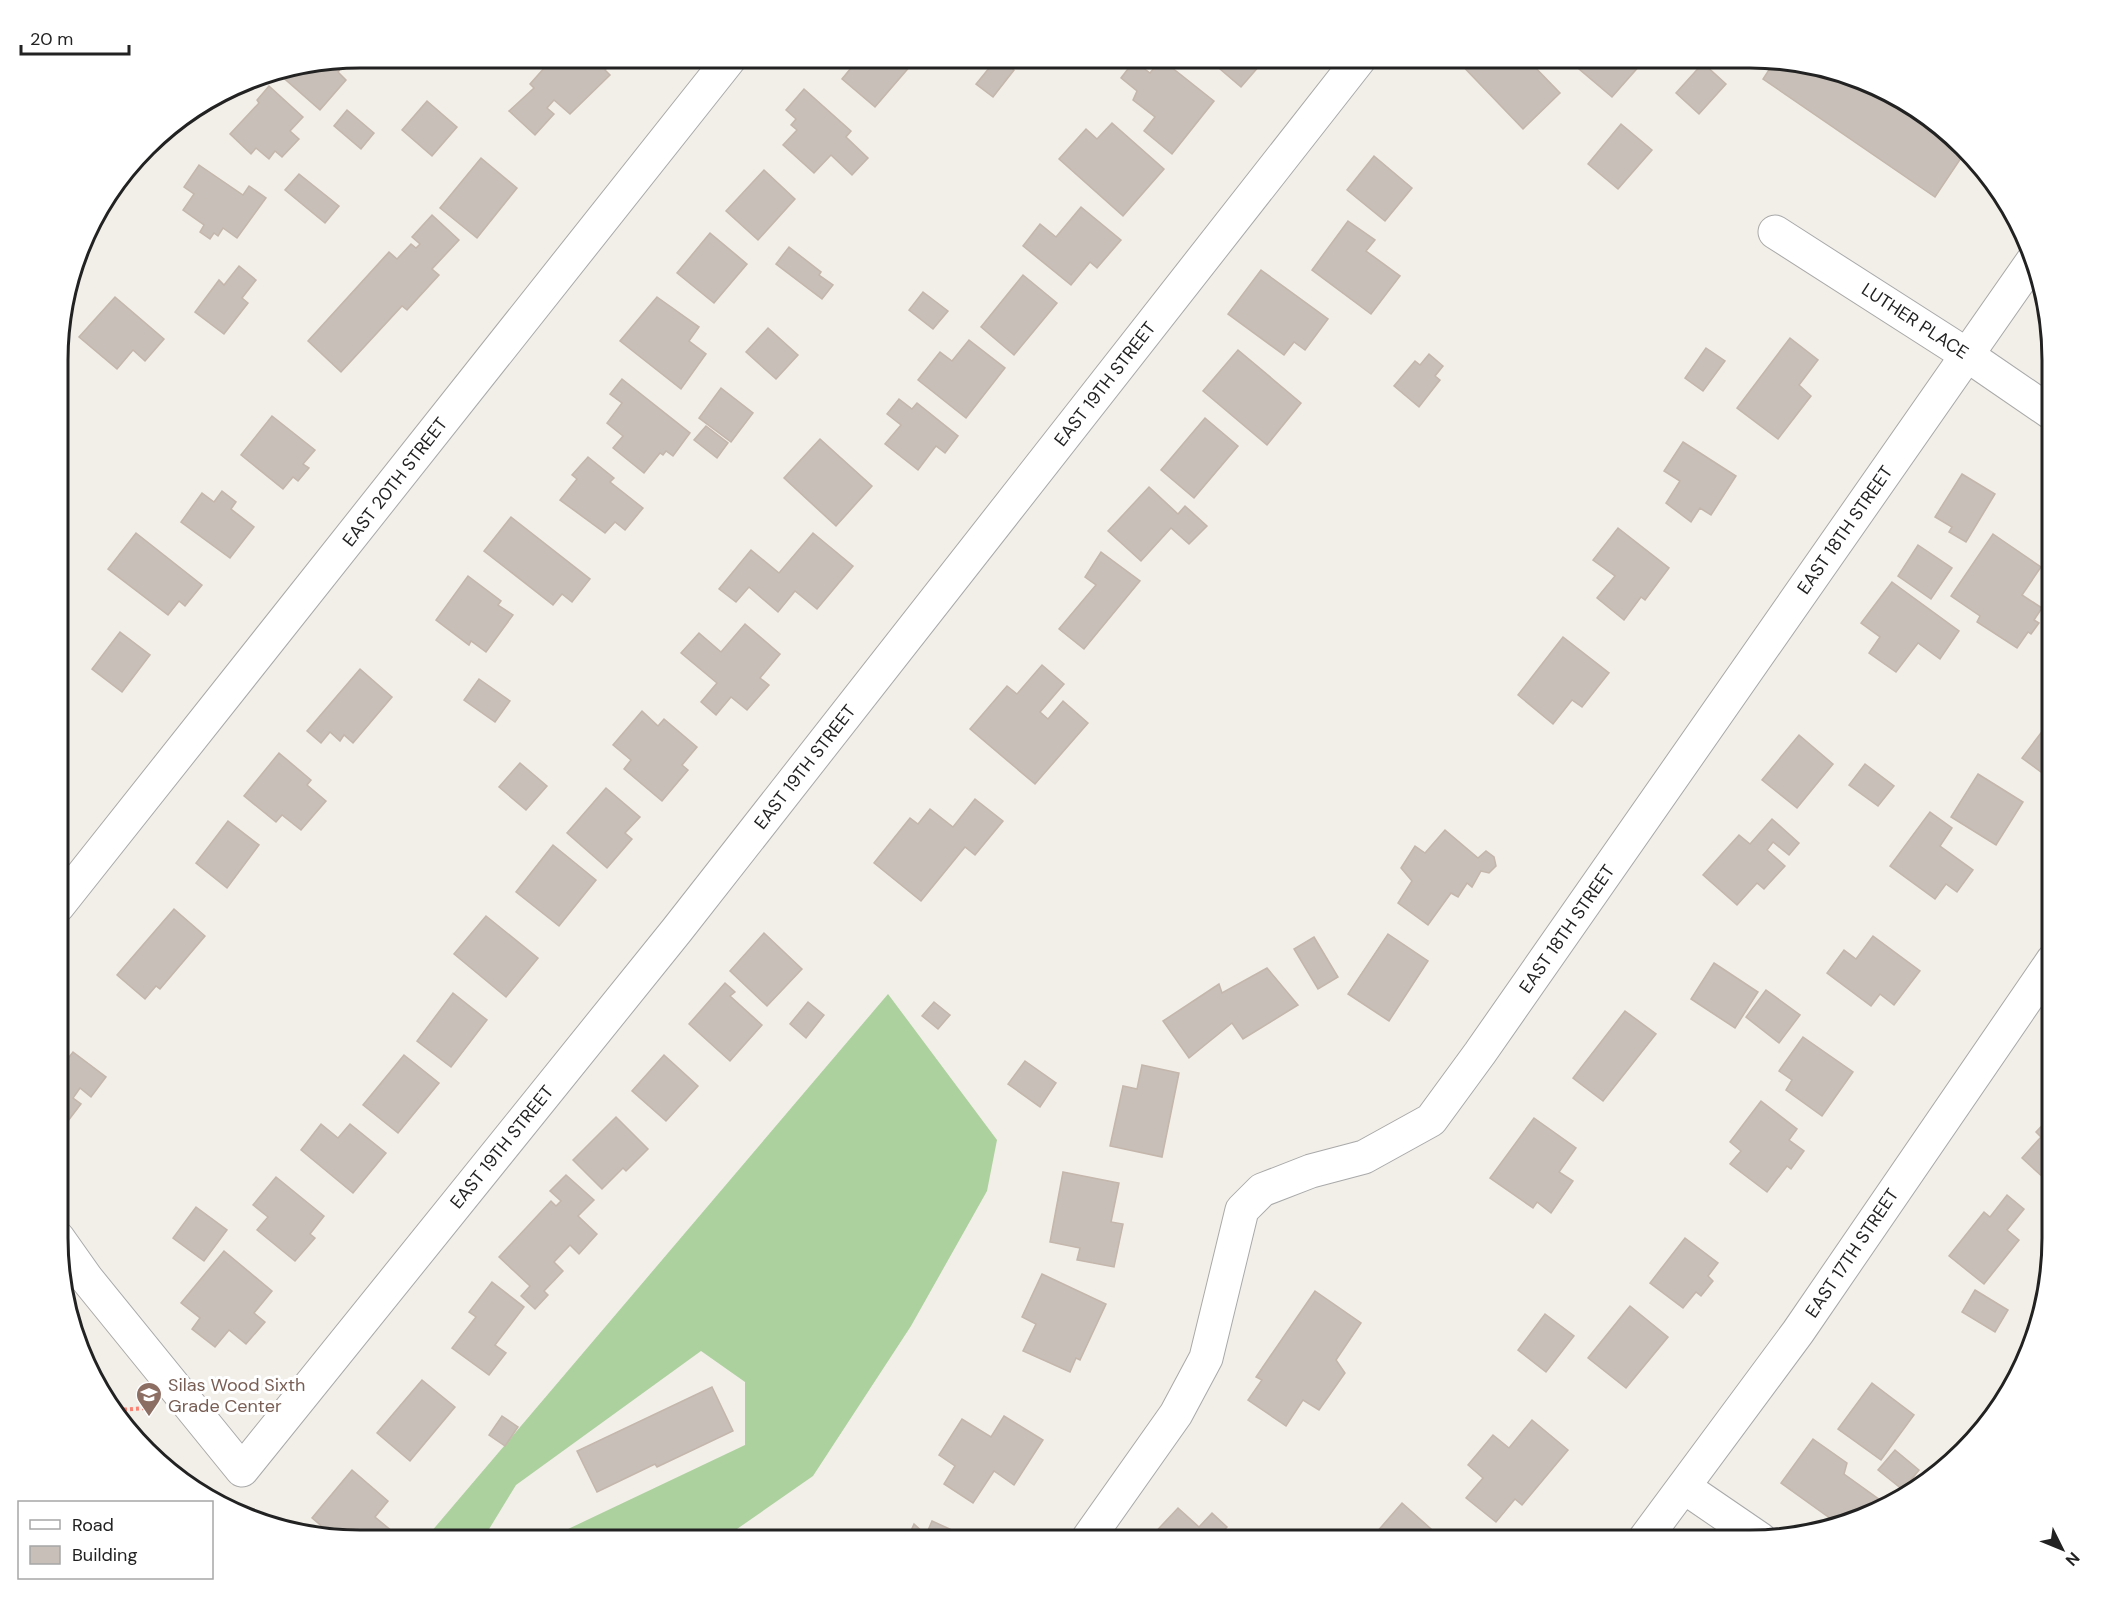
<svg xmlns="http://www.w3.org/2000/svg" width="2110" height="1597" viewBox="0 0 2110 1597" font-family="'DM Sans',sans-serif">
<rect width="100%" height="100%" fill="#f2efe9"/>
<path fill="#add19e" d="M888 994 997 1140 987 1191 911 1326 813 1476 737 1529 709 1540 547 1539 745 1445V1382L701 1351 516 1485 483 1539H425Z"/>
<g fill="#c7bfb8" stroke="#c4b6ab" stroke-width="1.5">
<path d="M554 57H617L605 70 610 75 570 114 554 100 547 108 554 114 535 135 509 111 534 88 530 84Z"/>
<path d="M860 57H918L875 107 842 79Z"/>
<path d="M998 57 1014 70 993 97 976 84Z"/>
<path d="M1206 57H1267L1241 87Z"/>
<path d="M1454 57 1526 58 1560 93 1523 129Z"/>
<path d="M1566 58H1634L1641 64 1612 97Z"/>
<path d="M1161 59 1214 101 1172 154 1144 131 1155 117 1133 100 1137 91 1121 78 1134 61 1150 73Z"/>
<path d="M1776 59 1866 80 1950 132 1965 152 1935 197 1763 79Z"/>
<path d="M343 60 346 62 338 72 346 80 320 110 278 73 280 70Z"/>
<path d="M1703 63 1726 84 1699 114 1676 93Z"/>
<path d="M269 86 303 117 290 131 299 139 282 157 275 151 269 159 256 148 251 154 230 134 259 103 257 100Z"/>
<path d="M804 89 851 131 846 137 868 158 852 175 831 155 814 173 783 145 797 130 791 125 796 119 786 110Z"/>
<path d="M427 101 457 127 432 156 402 130Z"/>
<path d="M347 110 374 133 361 149 334 126Z"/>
<path d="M1112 123 1164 169 1123 216 1059 159 1086 129 1097 139Z"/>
<path d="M1621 124 1652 150 1618 189 1588 164Z"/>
<path d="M1374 156 1412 188 1385 221 1347 190Z"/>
<path d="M481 158 517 188 477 238 440 208Z"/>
<path d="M199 165 243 195 249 186 266 198 237 238 223 228 218 236 214 233 210 239 200 232 204 225 183 210 194 194 184 187Z"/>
<path d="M764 170 795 199 758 240 726 211Z"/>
<path d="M299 174 339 206 325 223 285 190Z"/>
<path d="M1081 207 1121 240 1097 268 1090 262 1071 285 1023 246 1040 224 1056 237Z"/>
<path d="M432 215 459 240 432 269 439 275 407 310 402 306 341 372 308 341 389 252 397 259 411 244 416 248 420 244 412 237Z"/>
<path d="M1348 221 1375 240 1366 251 1400 276 1371 314 1312 270Z"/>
<path d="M710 233 747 264 714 303 677 273Z"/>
<path d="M789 247 821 272 819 275 833 285 822 299 776 264Z"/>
<path d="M239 266 256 280 242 298 248 303 224 334 195 312 219 280 224 285Z"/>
<path d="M1261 270 1328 319 1305 350 1294 342 1284 355 1228 314Z"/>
<path d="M1023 275 1057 303 1014 355 981 327Z"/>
<path d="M923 292 948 311 933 329 909 310Z"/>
<path d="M115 297 164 339 145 361 133 350 117 369 79 337Z"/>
<path d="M657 297 699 327 689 341 706 354 681 389 620 341Z"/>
<path d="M768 328 798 355 776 379 746 352Z"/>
<path d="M1790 338 1818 360 1799 385 1811 396 1778 439 1737 408Z"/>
<path d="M969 340 1005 368 966 418 918 380 940 352 952 361Z"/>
<path d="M1706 348 1725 361 1703 391 1685 378Z"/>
<path d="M1238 350 1301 403 1267 445 1203 391Z"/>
<path d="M1429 354 1443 366 1435 376 1440 380 1419 407 1394 386 1415 361 1420 365Z"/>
<path d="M622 379 690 433 673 456 666 451 663 455 660 453 644 473 613 448 623 436 607 423 622 403 610 394Z"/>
<path d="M721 388 753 413 731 442 699 418Z"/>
<path d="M899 399 912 409 917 403 958 436 945 453 936 446 918 470 885 444 901 425 887 414Z"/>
<path d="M272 416 315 450 303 464 309 468 298 481 293 477 283 489 241 455Z"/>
<path d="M1205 418 1238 446 1194 498 1161 470Z"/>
<path d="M706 426 728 443 717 458 694 440Z"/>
<path d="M820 439 872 486 836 526 784 478Z"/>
<path d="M1683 442 1736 476 1711 515 1700 508 1691 522 1666 503 1680 481 1664 471Z"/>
<path d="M588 457 614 478 610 482 643 508 625 530 615 522 605 533 560 500 577 479 572 475Z"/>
<path d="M1962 474 1995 494 1966 542 1949 532 1952 527 1935 517Z"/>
<path d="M1149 487 1178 514 1185 506 1207 526 1189 544 1171 528 1141 561 1108 531Z"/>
<path d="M222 491 236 502 231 509 254 527 230 558 181 522 202 493 214 502Z"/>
<path d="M511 517 590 579 572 602 562 594 553 605 484 551Z"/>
<path d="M1618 528 1669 568 1645 600 1641 597 1624 620 1597 598 1615 576 1593 560Z"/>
<path d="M136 533 202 585 185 606 179 601 168 615 108 569Z"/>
<path d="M813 533 853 566 817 609 795 591 778 612 749 587 736 602 719 589 751 550 779 573Z"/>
<path d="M1993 534 2041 567 2022 595 2042 608 2034 620 2039 623 2031 634 2028 632 2017 648 1977 622 1980 616 1951 596Z"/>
<path d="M1918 545 1952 568 1931 599 1898 576Z"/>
<path d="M1101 552 1140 581 1084 649 1059 629 1096 585 1085 577Z"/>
<path d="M468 576 501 601 498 605 513 615 486 652 471 641 469 645 436 620Z"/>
<path d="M1892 582 1959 631 1940 659 1918 643 1896 672 1869 653 1880 637 1861 623Z"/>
<path d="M745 624 780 654 760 678 769 685 747 710 731 697 716 715 701 702 717 683 681 653 699 633 721 652Z"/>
<path d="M120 632 150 655 122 692 92 669Z"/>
<path d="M1563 637 1609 673 1582 707 1572 700 1553 724 1518 695Z"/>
<path d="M1042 665 1064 684 1040 712 1048 719 1063 701 1088 723 1035 784 970 729 1007 686 1017 694Z"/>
<path d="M360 669 392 697 353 743 344 735 340 741 330 732 321 743 307 731Z"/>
<path d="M479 679 510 701 495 722 464 700Z"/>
<path d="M642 711 658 726 664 719 697 747 682 765 688 770 662 801 624 769 631 760 613 745Z"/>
<path d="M2053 717V781L2022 758Z"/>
<path d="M1799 735 1833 764 1797 808 1762 780Z"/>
<path d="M279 753 311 780 307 785 326 801 301 830 282 815 276 822 244 796Z"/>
<path d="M520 763 547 786 526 810 499 787Z"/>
<path d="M1865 764 1894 786 1878 806 1849 785Z"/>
<path d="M1978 774 2023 802 1996 845 1951 817Z"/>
<path d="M606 788 640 817 625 833 632 839 607 868 567 833Z"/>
<path d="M975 799 1003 821 975 855 965 847 921 901 874 863 910 818 918 824 930 809 953 827Z"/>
<path d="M1930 812 1952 828 1940 846 1973 870 1957 892 1946 884 1935 899 1890 866Z"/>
<path d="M1772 819 1799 843 1789 855 1773 842 1767 850 1785 866 1764 889 1757 883 1737 905 1703 875 1739 835 1750 844Z"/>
<path d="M228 821 259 845 227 888 196 863Z"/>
<path d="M1445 830 1478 858 1486 851 1494 857 1496 866 1489 873 1481 871 1472 887 1467 883 1458 897 1451 893 1428 925 1398 903 1412 881 1401 868 1415 846 1425 853Z"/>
<path d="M553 845 596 880 559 926 516 892Z"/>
<path d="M174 909 205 936 160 989 156 986 145 999 117 975Z"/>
<path d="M486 916 538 958 506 997 454 954Z"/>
<path d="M764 933 802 969 767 1006 730 971Z"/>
<path d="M1388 934 1428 961 1389 1021 1348 994Z"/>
<path d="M1873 936 1920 971 1894 1005 1880 994 1871 1006 1827 973 1844 950 1856 959Z"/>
<path d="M1314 937 1338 977 1318 989 1294 949Z"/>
<path d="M1714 963 1758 992 1735 1028 1691 999Z"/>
<path d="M1267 968 1298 1005 1243 1039 1232 1023 1189 1058 1163 1021 1219 984 1222 993Z"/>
<path d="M725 983 735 992 730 996 762 1025 730 1061 689 1024Z"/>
<path d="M1766 990 1800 1015 1779 1043 1746 1017Z"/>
<path d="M453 993 487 1020 451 1067 417 1041Z"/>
<path d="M808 1002 824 1015 806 1038 790 1024Z"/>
<path d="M934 1002 950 1015 938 1029 922 1016Z"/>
<path d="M1625 1011 1656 1034 1603 1101 1573 1078Z"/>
<path d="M1803 1037 1853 1072 1822 1116 1786 1090 1792 1080 1779 1071Z"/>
<path d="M73 1052 106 1077 91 1097 80 1088 73 1098 81 1104 58 1134V1071Z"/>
<path d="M404 1055 439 1083 398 1133 363 1105Z"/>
<path d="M664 1055 698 1086 666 1121 632 1091Z"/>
<path d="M1025 1061 1056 1083 1040 1107 1008 1084Z"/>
<path d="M1142 1065 1179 1073 1162 1157 1110 1146 1123 1086 1137 1089Z"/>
<path d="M1761 1101 1797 1129 1789 1140 1804 1151 1791 1169 1787 1166 1767 1192 1730 1164 1741 1151 1730 1142Z"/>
<path d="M616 1117 648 1149 626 1171 623 1168 602 1189 573 1160Z"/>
<path d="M2050 1117 2052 1119V1172L2046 1180 2022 1158 2041 1137 2036 1132Z"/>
<path d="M1534 1118 1576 1148 1559 1172 1573 1181 1551 1213 1537 1202 1533 1208 1490 1178Z"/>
<path d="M321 1124 338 1138 350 1124 386 1153 353 1193 301 1150Z"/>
<path d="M1063 1172 1119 1183 1111 1222 1123 1224 1114 1267 1077 1260 1080 1248 1050 1242Z"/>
<path d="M566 1175 594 1200 578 1216 597 1234 579 1254 570 1245 554 1262 563 1271 544 1291 548 1295 535 1309 521 1296 530 1286 499 1257 551 1201 556 1206 561 1201 550 1191Z"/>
<path d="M276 1177 324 1216 310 1234 315 1238 295 1261 257 1230 268 1217 253 1205Z"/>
<path d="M2007 1195 2024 1209 2007 1230 2019 1240 1984 1284 1949 1256 1984 1212 1990 1217Z"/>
<path d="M196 1207 227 1230 204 1261 173 1238Z"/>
<path d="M1685 1238 1718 1263 1708 1276 1713 1281 1701 1296 1696 1292 1683 1308 1650 1283Z"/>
<path d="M224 1251 272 1291 254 1313 265 1322 246 1344 229 1330 215 1347 192 1329 200 1318 181 1303Z"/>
<path d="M1042 1274 1106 1304 1080 1360 1076 1358 1070 1372 1023 1351 1036 1324 1022 1317Z"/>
<path d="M492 1282 524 1307 495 1345 506 1353 489 1375 452 1348 476 1317 469 1312Z"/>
<path d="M1975 1290 2008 1310 1995 1332 1962 1312Z"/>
<path d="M1315 1291 1361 1323 1336 1360 1345 1373 1319 1410 1303 1400 1286 1426 1248 1400 1262 1380 1256 1377Z"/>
<path d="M1630 1306 1668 1337 1626 1388 1588 1358Z"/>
<path d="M1545 1314 1574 1336 1546 1372 1518 1350Z"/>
<path d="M422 1380 455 1407 410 1461 377 1433Z"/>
<path d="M1872 1383 1914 1415 1881 1460 1838 1429Z"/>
<path d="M712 1387 733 1431 657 1467 655 1464 597 1492 577 1451Z"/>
<path d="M502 1416 518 1427 505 1446 489 1435Z"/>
<path d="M1004 1416 1043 1440 1014 1485 994 1471 973 1503 944 1484 955 1466 939 1455 962 1419 991 1437Z"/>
<path d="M1532 1420 1568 1450 1522 1505 1515 1499 1496 1522 1466 1498 1483 1478 1468 1465 1493 1435 1509 1448Z"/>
<path d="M1813 1439 1847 1463 1844 1474 1880 1500 1870 1513 1838 1524 1781 1483Z"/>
<path d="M1895 1450 1919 1470 1903 1490 1878 1470Z"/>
<path d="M352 1470 388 1501 375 1517 393 1532 386 1539H337L312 1518Z"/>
<path d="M1402 1503 1440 1537 1437 1540H1384L1376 1533Z"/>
<path d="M1178 1508 1199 1527 1212 1513 1227 1527 1215 1540H1148Z"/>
<path d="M932 1521 974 1540H907L914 1524 926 1535Z"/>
<path d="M802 1536 820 1540H801Z"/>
</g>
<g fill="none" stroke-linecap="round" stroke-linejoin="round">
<defs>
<g id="minor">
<path d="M1775 232 1967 355 2053 414"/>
<path d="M58 906 731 57"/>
<path d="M58 1238 87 1279 242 1470 677 930 1361 57"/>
<path d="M1684 1487 1760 1539"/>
<path d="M1087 1540 1176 1414 1206 1358 1242 1210 1262 1190 1311 1171 1364 1157 1431 1120 1480 1053 2034 259"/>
<path d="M1644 1540 1798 1332 2053 960"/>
</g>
</defs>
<use href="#minor" stroke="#a9a9a9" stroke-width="35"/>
<path stroke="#fa8072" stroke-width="4" stroke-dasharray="3 3" stroke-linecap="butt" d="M118 1410 147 1408"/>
<use href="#minor" stroke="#fff" stroke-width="33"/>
</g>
<defs>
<symbol id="school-pin" viewBox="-11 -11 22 30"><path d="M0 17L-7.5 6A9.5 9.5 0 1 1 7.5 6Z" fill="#8d6e63" stroke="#fff"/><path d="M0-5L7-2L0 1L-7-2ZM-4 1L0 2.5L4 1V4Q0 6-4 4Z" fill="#fff"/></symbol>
</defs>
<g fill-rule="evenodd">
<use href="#school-pin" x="134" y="1380" width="30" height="40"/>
</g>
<g text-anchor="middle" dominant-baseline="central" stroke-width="6" stroke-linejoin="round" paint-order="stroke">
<g font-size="18" fill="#222" stroke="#fff">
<text transform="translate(1915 321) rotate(33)">LUTHER PLACE</text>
<text transform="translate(1105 384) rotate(-52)">EAST 19TH STREET</text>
<text transform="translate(395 482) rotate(-52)">EAST 20TH STREET</text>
<text transform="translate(1845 530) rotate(-55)">EAST 18TH STREET</text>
<text transform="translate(805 767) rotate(-52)">EAST 19TH STREET</text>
<text transform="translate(1567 929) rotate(-55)">EAST 18TH STREET</text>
<text transform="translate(502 1147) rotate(-51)">EAST 19TH STREET</text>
<text transform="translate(1852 1253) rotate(-56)">EAST 17TH STREET</text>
</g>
<g font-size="18" fill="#785e54" stroke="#fff" text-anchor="start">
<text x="168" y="1385">Silas Wood Sixth<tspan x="168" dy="21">Grade Center</tspan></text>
</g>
</g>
<path d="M0 0H2110V1597H0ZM360 68H1750A292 292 0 0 1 2042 360V1238A292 292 0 0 1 1750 1530H360A292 292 0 0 1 68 1238V360A292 292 0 0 1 360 68Z" fill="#fff" fill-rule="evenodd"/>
<path fill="none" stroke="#222" stroke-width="3" d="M360 68H1750A292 292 0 0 1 2042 360V1238A292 292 0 0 1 1750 1530H360A292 292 0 0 1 68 1238V360A292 292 0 0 1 360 68Z"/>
<rect x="18" y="1501" width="195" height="78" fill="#ffffff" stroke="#a7a7a7" stroke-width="1.5"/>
<rect x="30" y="1520" width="30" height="9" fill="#ffffff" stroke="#a7a7a7" stroke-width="1.5"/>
<text x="72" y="1531" font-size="18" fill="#222222">Road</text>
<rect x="30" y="1546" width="30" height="18" fill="#c7bfb8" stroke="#a7a7a7" stroke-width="1.5"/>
<text x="72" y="1561" font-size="18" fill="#222222">Building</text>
<g transform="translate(2062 1549) rotate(133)" stroke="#ffffff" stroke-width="4.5" paint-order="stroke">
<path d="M0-4.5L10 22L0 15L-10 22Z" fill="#222222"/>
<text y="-9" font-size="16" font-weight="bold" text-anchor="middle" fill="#222222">N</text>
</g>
<path d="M21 45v9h108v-9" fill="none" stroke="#222222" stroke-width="3"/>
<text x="30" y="45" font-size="18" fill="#222222" stroke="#ffffff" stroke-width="4.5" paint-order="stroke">20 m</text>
</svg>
